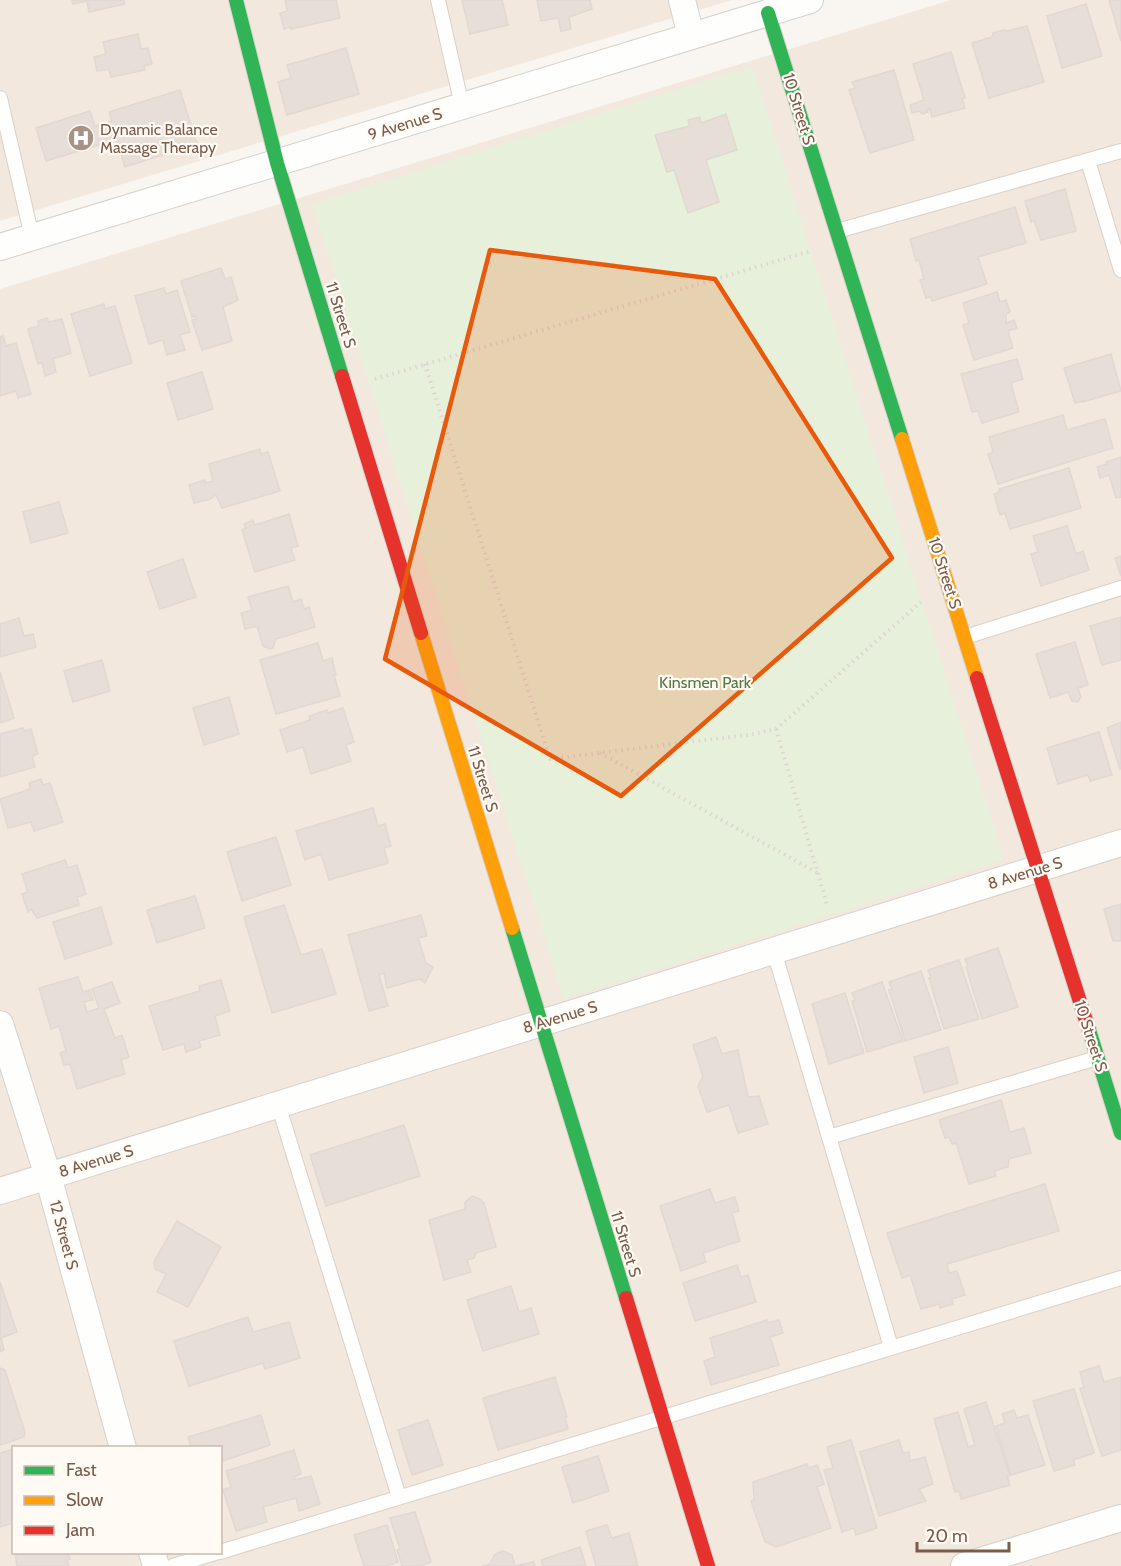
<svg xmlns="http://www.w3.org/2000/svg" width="1121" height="1566" viewBox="0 0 1121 1566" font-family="Cabin,sans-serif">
<rect width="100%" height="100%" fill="#f9f5f0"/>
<g fill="#f2e8de" fill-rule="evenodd">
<path d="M0 0H732L0 221Z"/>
<path d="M951 0H1121V1566H0V289ZM14 1448H220V1552H14Z"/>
</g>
<path fill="#e7f0db" d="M752 66 1004 860 564 999 312 204Z"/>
<g fill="#e6ded7" stroke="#e2d8d2" stroke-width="1.5">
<path d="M72 0H124L125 4 89 12 87 1 73 4Z"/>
<path d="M285 0H336L340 18 291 29V27L284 29 280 13 287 11Z"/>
<path d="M462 0H502L508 25 470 34Z"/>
<path d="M537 0H590L592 9 569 17 571 29 561 31 558 18 541 21Z"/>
<path d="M1109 0H1121V41Z"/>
<path d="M1086 4 1102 56 1062 68 1047 16Z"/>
<path d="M1027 26 1044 82 989 98 972 43 992 37 993 33 1003 30 1008 31Z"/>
<path d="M138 34 141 49 148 48 152 64 144 66 145 70 111 77 109 69 97 71 94 57 106 54 103 42Z"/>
<path d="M346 48 359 94 287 115 278 82 291 78 287 65Z"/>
<path d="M951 52 965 98H962L965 108 932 117 930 109 927 110 928 112 922 114 920 111 912 113 910 105 924 100 913 64Z"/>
<path d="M894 70 914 140 870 153 849 90 855 88 852 82Z"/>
<path d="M180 90 197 144 125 167 118 144 100 150 99 145 46 161 36 128 90 111 95 126 112 121 109 112Z"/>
<path d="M726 114 737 150 706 160 719 202 688 213 674 170 667 172 655 135 690 126 688 120 700 117 701 123Z"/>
<path d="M1065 189 1076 231 1041 240 1034 220 1031 222 1025 201Z"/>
<path d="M1015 207 1026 243 978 257 987 284 932 301 931 297 926 298 920 280 924 279 919 260 916 261 910 239Z"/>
<path d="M221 268 225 279 231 277 238 300 223 307 232 341 202 350 192 320 196 319 195 316 192 317 181 281Z"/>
<path d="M164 288 166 294 177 290 190 332 180 335 185 350 167 355 163 340 149 344 135 296Z"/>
<path d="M997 292 1000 302 1006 300 1010 312 1006 314V323L1014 320 1017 328 1008 331 1013 348 974 360 963 325 969 323 963 303Z"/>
<path d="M104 304 105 309 115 306 132 363 90 376 71 314Z"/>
<path d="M47 318 49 322 62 319 71 353 53 359 56 372 45 376 42 362 38 364 28 329 39 326 38 321Z"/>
<path d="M3 336 6 346 16 343 31 394 18 398 16 391 0 396V337Z"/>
<path d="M1111 354 1121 391 1083 402V401L1075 403 1064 368Z"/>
<path d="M1017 359 1023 379 1011 383 1019 412 982 423 978 411 972 412 961 374Z"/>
<path d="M202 372 213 409 178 420 167 383Z"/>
<path d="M1063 415 1067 430 1105 419 1113 448 998 484 988 454 993 452 989 437Z"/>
<path d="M260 449 261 454 268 452 280 491 222 508 216 495 210 499 194 503 189 485 205 480V483L213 481 209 464Z"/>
<path d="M1121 457V497L1116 498 1109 475 1100 478 1097 467 1107 464 1106 462Z"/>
<path d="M1069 468 1081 508 1010 529 1005 513 1000 515 994 494 1000 492 999 489Z"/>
<path d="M59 502 68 533 31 543 23 512Z"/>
<path d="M289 514 298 546 291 548 295 560 255 572 242 530 246 528 244 524 253 520 255 525Z"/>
<path d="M1067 526 1076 554 1083 551 1089 570 1041 586 1031 554 1038 552 1033 536Z"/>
<path d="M1121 556V576L1115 558Z"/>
<path d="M183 559 196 597 160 609 147 572Z"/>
<path d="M288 586 293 602 301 599 304 609 309 607 315 627 276 639 273 648 270 649 263 646 257 626 245 629 241 613 252 610 248 597Z"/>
<path d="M1121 617V660L1102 665 1090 626Z"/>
<path d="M19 618 24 636 33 634 36 647 0 657V624Z"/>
<path d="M1075 642 1088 685 1078 688 1081 697 1078 702 1072 701 1068 692 1050 698 1036 654Z"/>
<path d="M318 643 323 661 332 658 336 675H334L340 696 276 714 260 660Z"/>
<path d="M102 660 110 691 73 702 64 671Z"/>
<path d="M0 672 14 718 0 723Z"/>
<path d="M229 697 239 734 204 745 193 708Z"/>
<path d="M343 708 354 742 346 745 351 761 311 774 303 747 287 752 280 730 310 720 309 716 327 710 328 713Z"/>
<path d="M1121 722V769H1120L1107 728Z"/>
<path d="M23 728 24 731 31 729 38 754 32 756 35 767 0 777V734Z"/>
<path d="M1099 732 1112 775 1090 781 1088 775 1058 784 1047 748Z"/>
<path d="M41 779 43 785 50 783 63 822 34 831 31 822 8 828 0 799 30 789 29 783Z"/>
<path d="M373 808 378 826 385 824 391 846 384 848 388 863 329 880 321 854 305 860 296 831Z"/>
<path d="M276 837 291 885 242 901 227 852Z"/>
<path d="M65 860 68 868 77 865 86 894 77 897 79 905 37 918 31 909 28 912 22 894 28 892 22 874Z"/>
<path d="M195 896 205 928 157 943 147 910Z"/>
<path d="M1121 904V941H1113L1104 909Z"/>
<path d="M284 905 301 955 322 949 336 994 272 1013 244 917Z"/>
<path d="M101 907 112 944 65 959 53 922Z"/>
<path d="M421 915 427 936 418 938 426 963 433 967 425 983 419 979 387 988 384 973 379 975 388 1006 369 1011 348 935Z"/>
<path d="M998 948 1018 1007 982 1019 966 967 968 966 965 959Z"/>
<path d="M959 960 979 1019 944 1029 929 978 931 977 928 970Z"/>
<path d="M921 971 941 1030 905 1041 889 990H892L889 982Z"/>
<path d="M78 977 83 992 90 990 93 1000 84 1002 87 1012 99 1008 92 989 112 982 120 1003 104 1009 115 1038 122 1035 129 1057 121 1060 125 1074 77 1089 70 1064 64 1065 60 1053 66 1051 59 1026 51 1029 39 988Z"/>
<path d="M221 980 230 1011 215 1016 220 1035 199 1041 201 1047 186 1052 184 1044 163 1050 149 1006 200 991 199 986Z"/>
<path d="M882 982 903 1041 867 1052 852 1001 855 1000 852 993Z"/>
<path d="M845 993 864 1053 829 1064 812 1004Z"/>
<path d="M716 1037 722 1054 738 1050 748 1097 759 1096 768 1124 738 1133 729 1105 707 1112 698 1086 703 1077 693 1045Z"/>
<path d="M948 1047 958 1083 924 1093 914 1057Z"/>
<path d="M1001 1100 1010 1132 1024 1128 1031 1153 1009 1159 1008 1167 994 1171 996 1176 969 1184 956 1143 952 1144 949 1137 945 1138 939 1120Z"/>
<path d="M404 1125 420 1176 326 1206 310 1155Z"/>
<path d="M1045 1184 1059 1231 947 1264 949 1273 957 1271 965 1295 952 1299 953 1304 940 1308 939 1304 921 1309 910 1275 902 1278 887 1233Z"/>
<path d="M710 1189 715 1203 735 1197 739 1211 732 1213 740 1241 703 1253 706 1262 681 1271 660 1206Z"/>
<path d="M472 1196 478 1198 484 1203 496 1247 476 1253 474 1258 467 1260 471 1272 444 1280 429 1220 465 1209V1202Z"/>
<path d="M177 1221 221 1247 188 1307 157 1292 166 1274 155 1269 154 1262Z"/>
<path d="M737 1265 741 1277 748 1275 756 1302 695 1321 683 1283Z"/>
<path d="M0 1282 17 1332 1 1338 4 1350 0 1352Z"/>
<path d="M511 1286 519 1312 531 1308 539 1334 483 1351 467 1300Z"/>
<path d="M248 1317 253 1332 289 1322 300 1358 265 1369 263 1363 189 1386 174 1341Z"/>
<path d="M767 1320V1323L779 1320 783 1333 770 1337 779 1365 711 1385 704 1361 715 1357 710 1338Z"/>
<path d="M1099 1366 1104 1382 1121 1377V1450L1102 1456 1080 1389 1084 1387 1080 1372Z"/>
<path d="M0 1368 5 1370 25 1432 24 1437 0 1445Z"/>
<path d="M555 1377 567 1417H565L568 1429 498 1450 483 1398Z"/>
<path d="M1074 1389 1094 1453 1073 1460 1075 1465 1054 1471 1033 1401Z"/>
<path d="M986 1402 1010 1476H1007L1010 1485 961 1499 959 1491 955 1492 934 1419 958 1412 968 1447 975 1445 964 1409Z"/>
<path d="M1014 1410 1017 1418 1028 1415 1045 1465 1011 1475 996 1426 1005 1423 1002 1414Z"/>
<path d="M261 1415 270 1445 220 1462V1448H191L188 1437Z"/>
<path d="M428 1420 443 1465 412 1475 398 1430Z"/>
<path d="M851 1440 877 1528 856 1535 854 1528 842 1532 824 1470 833 1468 827 1447Z"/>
<path d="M899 1440 903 1453 909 1452 910 1461 925 1457 933 1484 919 1489 926 1501 879 1516 860 1452Z"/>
<path d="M14 1449V1523L0 1527V1453Z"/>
<path d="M294 1450 301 1474 294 1477 295 1480 311 1476 320 1504 299 1511 296 1498 263 1507 267 1522 236 1531 223 1490 231 1487 226 1471Z"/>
<path d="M598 1456 609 1491 573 1503 562 1467Z"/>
<path d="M807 1464 809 1468 817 1465 824 1484 817 1487 831 1528 776 1547 765 1542 751 1501 754 1500 753 1482Z"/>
<path d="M415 1512 431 1562 421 1566H402L397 1550 400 1549 390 1518Z"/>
<path d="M387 1525 398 1562 386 1566H364L354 1535Z"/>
<path d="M607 1525 612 1538 629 1533 638 1566H596L586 1531Z"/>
<path d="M580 1547 586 1566H543L541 1560Z"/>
<path d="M503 1551 512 1555 515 1566 534 1562 535 1566H482L490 1564 495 1554Z"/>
<path d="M15 1552H68L70 1559 67 1560 69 1566H17Z"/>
</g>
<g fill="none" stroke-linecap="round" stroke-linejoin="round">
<defs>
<g id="lane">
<path d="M438 0 462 106"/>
<path d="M0 98 32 237"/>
<path d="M1088 161 1121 270"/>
<path d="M837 231 1121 151"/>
<path d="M965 637 1121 588"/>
<path d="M774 951 891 1347"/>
<path d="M278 1104 399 1497"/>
<path d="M829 1137 1097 1058"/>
<path d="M220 1552 1121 1278"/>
<path d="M173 1566 218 1552"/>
</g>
<g id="street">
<path d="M682 0 691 36"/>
<path d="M0 247 810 0"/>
<path d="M0 1024 48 1176 123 1448"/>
<path d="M0 1191 1121 843"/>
<path d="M152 1552 156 1566"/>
<path d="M964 1566 1121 1518"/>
</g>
<g id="fast">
<path d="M236 0 277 163 342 376"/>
<path d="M768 13 902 439"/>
<path d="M512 928 626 1298"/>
<path d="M1089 1030 1121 1133"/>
</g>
<g id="slow">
<path d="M902 439 977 678"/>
<path d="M421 633 512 928"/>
</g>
<g id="jam">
<path d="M342 376 421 633"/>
<path d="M977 678 1089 1030"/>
<path d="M626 1298 708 1566"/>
</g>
</defs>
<use href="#lane" stroke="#d7d1cb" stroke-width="16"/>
<use href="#street" stroke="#d7d1cb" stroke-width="28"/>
<use href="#fast" stroke="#d9d2cb" stroke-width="16"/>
<use href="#slow" stroke="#d9d2cb" stroke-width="16"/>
<use href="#jam" stroke="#d9d2cb" stroke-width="16"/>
<g stroke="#dcd5d0" stroke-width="4" stroke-dasharray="1.5 4.5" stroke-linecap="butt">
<path d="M425 364 550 759 754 734 776 729 921 602"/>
<path d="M375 379 811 251"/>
<path d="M776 729 827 905"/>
<path d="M600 753 818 873"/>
</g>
<use href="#lane" stroke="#fefefd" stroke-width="14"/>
<use href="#street" stroke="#fefefd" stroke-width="26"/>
<use href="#fast" stroke="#30b455" stroke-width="14"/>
<use href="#slow" stroke="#ff9f0a" stroke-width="14"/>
<use href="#jam" stroke="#e5322d" stroke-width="14"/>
</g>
<path fill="#e8590c" fill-opacity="0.2" stroke="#e8590c" stroke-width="4.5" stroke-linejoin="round" d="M490 250 715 279 892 558 621 796 385 659Z"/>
<defs>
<symbol id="hospital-disc" viewBox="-11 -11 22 22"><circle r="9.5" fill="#a69286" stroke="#fffaf3"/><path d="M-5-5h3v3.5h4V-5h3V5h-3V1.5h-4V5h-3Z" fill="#fff"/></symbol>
</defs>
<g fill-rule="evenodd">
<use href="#hospital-disc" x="66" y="123" width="30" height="30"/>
</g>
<g text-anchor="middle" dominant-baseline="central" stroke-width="4.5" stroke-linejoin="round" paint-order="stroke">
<g font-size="16" fill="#7a5c4d" stroke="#fffaf3">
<text transform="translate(799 109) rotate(73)">10 Street S</text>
<text transform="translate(405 124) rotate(-17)">9 Avenue S</text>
<text transform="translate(341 315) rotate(73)">11 Street S</text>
<text transform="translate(945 573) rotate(72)">10 Street S</text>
<text transform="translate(483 779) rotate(73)">11 Street S</text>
<text transform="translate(1025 873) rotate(-17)">8 Avenue S</text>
<text transform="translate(560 1017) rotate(-17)">8 Avenue S</text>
<text transform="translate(1091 1036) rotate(72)">10 Street S</text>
<text transform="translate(96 1161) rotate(-17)">8 Avenue S</text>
<text transform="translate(64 1235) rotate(75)">12 Street S</text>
<text transform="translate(626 1244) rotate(73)">11 Street S</text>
</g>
<g font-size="16" fill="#7a5c4d" stroke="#fffaf3" text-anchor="start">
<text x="100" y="129">Dynamic Balance<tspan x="100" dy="18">Massage Therapy</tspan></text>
</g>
<g font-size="16" fill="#537a41" stroke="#fffaf3">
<text x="705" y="682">Kinsmen Park</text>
</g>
</g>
<rect x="12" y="1446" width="210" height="108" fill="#fffaf3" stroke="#cabbb1" stroke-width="1.5"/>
<rect x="24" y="1466" width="30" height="9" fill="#30b455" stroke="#cabbb1" stroke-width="1.5"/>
<text x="66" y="1476" font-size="18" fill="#7a5c4d">Fast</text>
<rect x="24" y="1496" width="30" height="9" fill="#ff9f0a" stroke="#cabbb1" stroke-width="1.5"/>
<text x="66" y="1506" font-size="18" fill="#7a5c4d">Slow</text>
<rect x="24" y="1526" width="30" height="9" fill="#e5322d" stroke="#cabbb1" stroke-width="1.5"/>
<text x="66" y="1536" font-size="18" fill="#7a5c4d">Jam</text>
<path d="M917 1542v9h92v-9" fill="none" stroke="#7a5c4d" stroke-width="3"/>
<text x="926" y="1542" font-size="18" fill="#7a5c4d" stroke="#fffaf3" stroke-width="4.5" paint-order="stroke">20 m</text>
</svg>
